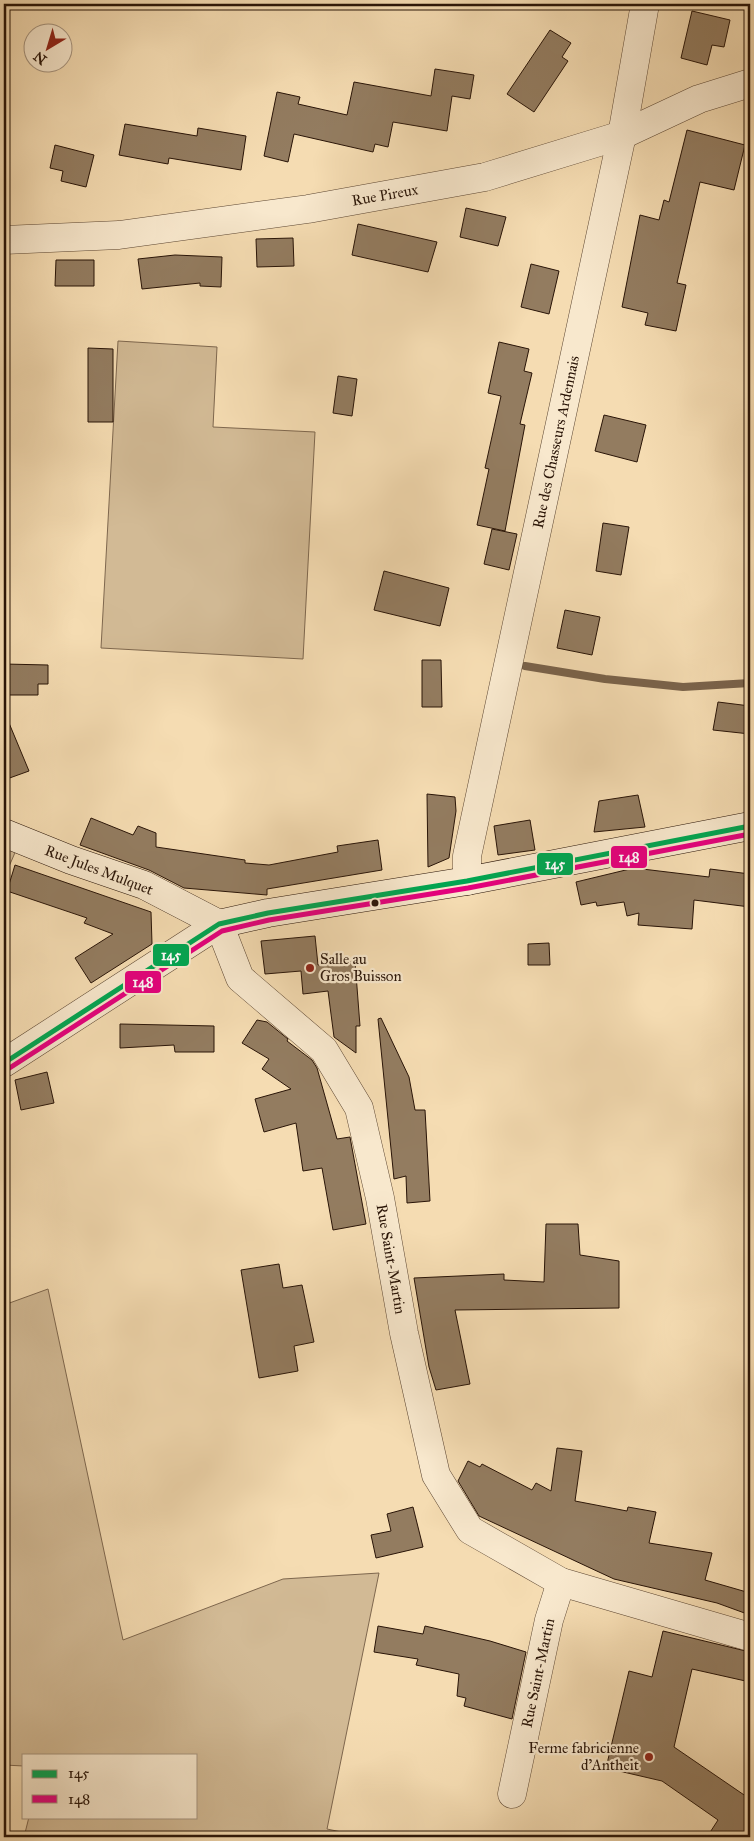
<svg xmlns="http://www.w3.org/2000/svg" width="754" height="1841" viewBox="0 0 754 1841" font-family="'IM FELL Great Primer',serif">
<rect width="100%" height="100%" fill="#f5dcb2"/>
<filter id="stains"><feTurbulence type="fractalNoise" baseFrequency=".004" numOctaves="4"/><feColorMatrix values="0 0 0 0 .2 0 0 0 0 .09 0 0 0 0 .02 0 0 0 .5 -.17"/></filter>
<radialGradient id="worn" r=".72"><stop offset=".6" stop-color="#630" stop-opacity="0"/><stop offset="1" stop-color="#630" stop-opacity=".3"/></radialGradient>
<g fill="#d2ba95" stroke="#7e674e">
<path d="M118 341 217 347 213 427 315 432 303 659 101 648Z"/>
<path d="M4 842 17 848 4 878Z"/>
<path d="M48 1289 123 1640 283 1579 379 1573 327 1829 365 1837H24L29 1817H196V1755H24V1766L4 1765V1305Z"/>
</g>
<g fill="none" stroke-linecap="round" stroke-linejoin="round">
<path stroke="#7a634b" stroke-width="8" d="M525 666 605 679 683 687 750 683"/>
</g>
<g fill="#937c60" stroke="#291407">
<path d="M692 11 730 20 724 47 712 45 707 65 681 58Z"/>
<path d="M550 30 571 43 562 57 568 61 534 112 507 94Z"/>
<path d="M435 69 474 75 470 99 452 96 447 131 393 122 388 147 375 144 373 152 294 134 288 162 264 156 277 92 300 97 298 104 347 115 354 82 431 96Z"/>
<path d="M125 124 197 136 198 128 246 136 241 170 169 158 168 164 119 155Z"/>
<path d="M687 130 745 145 734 190 700 182 677 283 686 285 676 331 645 325 648 313 622 307 640 215 659 220 664 200 669 202Z"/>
<path d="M55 145 94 155 86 187 61 181 63 171 50 168Z"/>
<path d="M466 208 506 217 498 246 460 237Z"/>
<path d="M358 224 437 242 428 272 352 255Z"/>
<path d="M293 238 294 266 257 267 256 239Z"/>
<path d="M175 255 222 257 221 287 200 286V283L142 289 138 259Z"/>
<path d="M56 260H94V286H55Z"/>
<path d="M531 264 559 271 549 314 521 307Z"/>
<path d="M499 342 529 349 524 371 532 373 520 424 525 425 505 531 477 525 489 469 485 468 501 396 488 393Z"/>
<path d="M88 348 113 349V422H88Z"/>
<path d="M338 376 357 379 352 416 333 413Z"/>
<path d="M604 415 646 425 637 462 595 451Z"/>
<path d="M603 523 629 527 621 575 596 571Z"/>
<path d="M492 529 517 534 509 570 484 564Z"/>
<path d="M384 571 449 588 440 626 374 610Z"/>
<path d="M565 610 600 617 592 655 557 648Z"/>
<path d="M422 660H441L442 707H422Z"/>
<path d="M4 664 48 665V684H38V695H4Z"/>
<path d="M718 702 750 706V734L713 730Z"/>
<path d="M4 711 29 771 4 780Z"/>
<path d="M427 794 455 797 456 811 449 858 428 867Z"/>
<path d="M638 795 645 827 594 832 599 801Z"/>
<path d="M91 818 133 835 138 826 156 833V847L245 860V863L269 865 338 852 337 846 378 840 382 870 267 889V895L184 888 149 870 80 845Z"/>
<path d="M530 820 535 850 498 855 494 826Z"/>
<path d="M15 865 151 912 152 944 91 983 75 958 113 934 84 923 87 918 7 891Z"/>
<path d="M634 868 709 877 710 869 750 874V907L694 900 692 929 638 925 639 913 627 916 624 902 597 906 596 902 581 905 576 882Z"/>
<path d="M315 936 318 965 355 961 360 1026H356V1053L334 1037 328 991 303 994 301 971 265 974 261 941Z"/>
<path d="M549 943 550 965H528V944Z"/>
<path d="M381 1018 409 1077 415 1110H425L430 1201 407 1203 406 1176 394 1179 378 1019Z"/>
<path d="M257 1020 267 1022 288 1039 287 1041 312 1060 317 1068 337 1139 350 1137 366 1224 333 1230 322 1168 303 1171 296 1123 264 1132 255 1099 291 1089 262 1069 269 1059 242 1043Z"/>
<path d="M120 1024 214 1026V1052H175L174 1045 120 1048Z"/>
<path d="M47 1072 54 1103 21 1110 15 1080Z"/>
<path d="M546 1224H578L580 1255 619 1261V1308L455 1310 470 1384 436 1390 429 1367 414 1278 504 1274V1280L544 1282Z"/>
<path d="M279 1264 283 1288 302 1285 314 1342 294 1346 298 1371 259 1378 241 1270Z"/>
<path d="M557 1448 582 1451 575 1501 627 1511 628 1507 656 1512 649 1543 712 1553 705 1580 750 1593V1615L717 1603 614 1579 586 1566 479 1516 458 1481 468 1461 480 1467 482 1464 532 1490 536 1483 551 1491Z"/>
<path d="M413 1507 423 1547 376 1558 371 1535 391 1531 387 1514Z"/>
<path d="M378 1626 423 1634 425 1626 490 1641 526 1652 512 1719 464 1706 466 1698 457 1696 459 1674 416 1665 418 1659 374 1652Z"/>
<path d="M663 1631 750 1652V1682L692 1669 674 1747 750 1799V1837H707L718 1820 662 1781 606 1768 629 1671 652 1677Z"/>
</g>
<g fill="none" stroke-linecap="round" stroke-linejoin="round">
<defs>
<g id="street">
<path d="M4 240 119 235 308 209 485 177 622 135 699 99 750 83"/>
<path d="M467 881V856L622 135 645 4"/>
<path d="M4 1063 219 924 240 978 324 1050 359 1108 380 1198 404 1333 436 1475 470 1530 561 1582 750 1637"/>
<path d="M512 1794 549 1620 561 1582"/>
</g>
<path id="secondary" d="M4 833 71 860 144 885 219 924 268 913 467 881 750 826"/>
</defs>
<use href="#street" stroke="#5c4632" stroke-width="29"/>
<use href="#secondary" stroke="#291407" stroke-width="29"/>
<use href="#street" stroke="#f8e8cd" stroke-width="28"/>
<use href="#secondary" stroke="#f8e8cd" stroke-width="28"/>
<defs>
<path id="bus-1" d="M4 1063 219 924 268 913 467 881 750 826"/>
<path id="bus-2" d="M8 1069 222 931 269 920 468 888 750 834"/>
</defs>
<use href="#bus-1" stroke="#f8e8cd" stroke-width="9"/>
<use href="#bus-2" stroke="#f8e8cd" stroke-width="9"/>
<use href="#bus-1" stroke="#00a651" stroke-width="5"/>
<use href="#bus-2" stroke="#e5007d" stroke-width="5"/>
</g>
<circle fill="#291407" stroke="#f8e8cd" stroke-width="2" cx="375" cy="903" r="4.5"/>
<g fill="#8f2418" stroke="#f8e8cd" stroke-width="2">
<circle cx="310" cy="968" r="5"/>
<circle cx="649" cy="1757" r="5"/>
</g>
<g text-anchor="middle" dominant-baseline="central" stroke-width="4.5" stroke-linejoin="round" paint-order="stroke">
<g font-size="15" fill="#291407" stroke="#f8e8cd">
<text transform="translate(385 195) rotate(-10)">Rue Pireux</text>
<text transform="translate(556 442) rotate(-78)">Rue des Chasseurs Ardennais</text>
<text transform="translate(99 870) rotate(21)">Rue Jules Mulquet</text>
<text transform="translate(391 1259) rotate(80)">Rue Saint-Martin</text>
<text transform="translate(538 1673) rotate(-78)">Rue Saint-Martin</text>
</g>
<g font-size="15" fill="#291407" stroke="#f8e8cd" text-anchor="start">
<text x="320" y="959">Salle au<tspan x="320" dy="17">Gros Buisson</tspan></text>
<text x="639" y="1748" text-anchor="end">Ferme fabricienne<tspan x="639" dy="17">d'Antheit</tspan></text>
</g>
</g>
<g stroke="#f8e8cd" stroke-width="2">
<rect x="610" y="845" width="38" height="24" rx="5" fill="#e5007d"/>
<rect x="536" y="852" width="38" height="24" rx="5" fill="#00a651"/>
<rect x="152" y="943" width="38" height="24" rx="5" fill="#00a651"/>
<rect x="124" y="970" width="38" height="24" rx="5" fill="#e5007d"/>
</g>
<g font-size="14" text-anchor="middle" font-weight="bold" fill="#fff">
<text x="629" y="862">148</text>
<text x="555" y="869">145</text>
<text x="171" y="960">145</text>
<text x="143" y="987">148</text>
</g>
<rect width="754" height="1841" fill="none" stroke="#f5dcb2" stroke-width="20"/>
<rect x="5" y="5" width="744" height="1831" fill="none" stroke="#291407" stroke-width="2.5"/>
<rect x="10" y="10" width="734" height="1821" fill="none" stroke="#291407"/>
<rect x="22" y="1754" width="175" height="65" fill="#f8e8cd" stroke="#a5937e"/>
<rect x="32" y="1770" width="25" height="8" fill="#00a651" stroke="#a5937e"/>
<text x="68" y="1778" font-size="15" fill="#291407">145</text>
<rect x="32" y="1795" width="25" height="8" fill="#e5007d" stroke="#a5937e"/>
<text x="68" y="1804" font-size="15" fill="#291407">148</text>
<g transform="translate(48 48) rotate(218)"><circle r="24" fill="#f8e8cd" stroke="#a5937e"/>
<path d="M0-4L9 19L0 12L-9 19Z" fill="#8f2418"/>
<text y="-8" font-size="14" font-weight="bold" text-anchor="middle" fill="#291407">N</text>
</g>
<rect width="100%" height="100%" filter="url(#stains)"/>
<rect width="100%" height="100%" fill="url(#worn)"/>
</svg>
